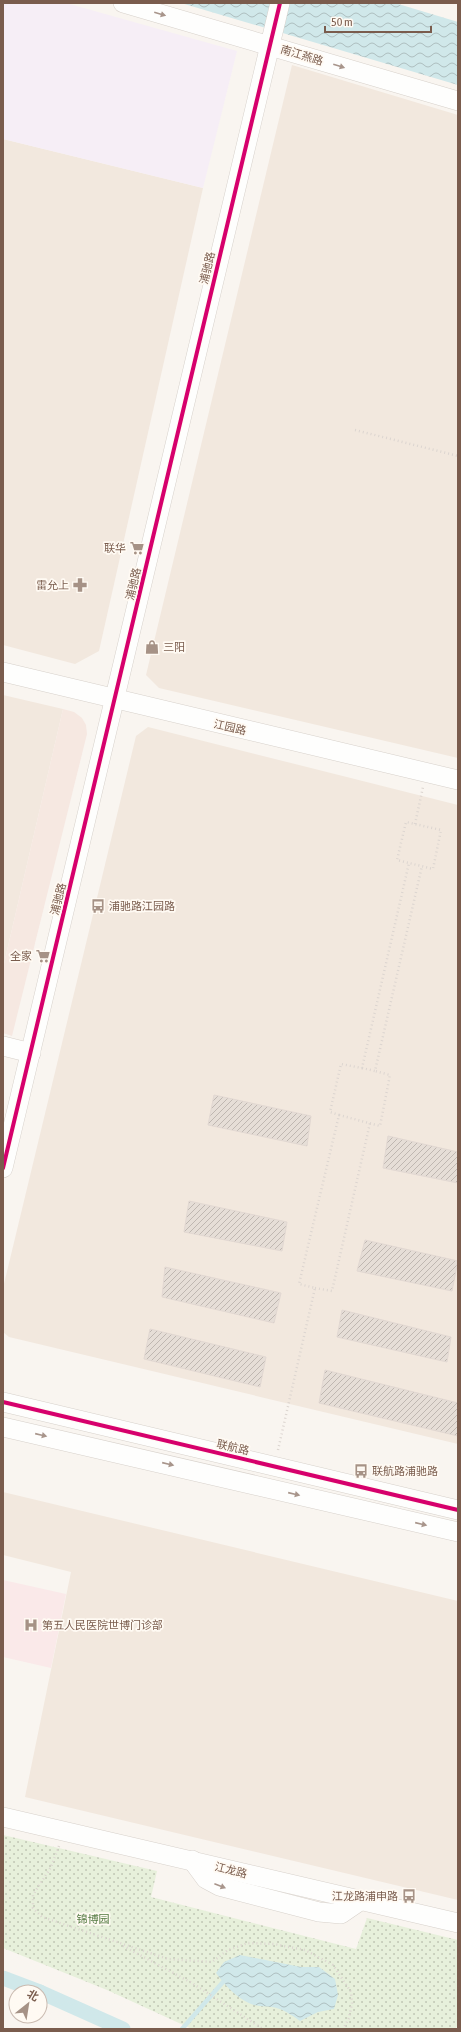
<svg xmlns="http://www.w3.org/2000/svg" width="461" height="2032" viewBox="0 0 461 2032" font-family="'Asap Condensed','Noto Sans SC',sans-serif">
<defs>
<pattern id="park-dots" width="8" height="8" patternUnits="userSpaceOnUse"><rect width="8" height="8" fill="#e7f0db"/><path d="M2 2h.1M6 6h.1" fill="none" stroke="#c0c6b4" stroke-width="1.8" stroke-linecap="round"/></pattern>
<pattern id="water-waves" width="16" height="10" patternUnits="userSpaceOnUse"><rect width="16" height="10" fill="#d0e8ea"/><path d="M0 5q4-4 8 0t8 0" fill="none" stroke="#aebfc0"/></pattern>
<pattern id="building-hatch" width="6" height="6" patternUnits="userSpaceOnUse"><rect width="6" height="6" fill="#e6ded7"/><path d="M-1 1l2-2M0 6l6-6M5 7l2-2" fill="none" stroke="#bfb7b1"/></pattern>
</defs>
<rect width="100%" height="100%" fill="#f9f5f0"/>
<g fill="#f2e8de">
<path d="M292 65 458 115V758L159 688 146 675Z"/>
<path d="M3 139 203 188 99 651 75 664 3 645Z"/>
<path d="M3 695 63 709 3 968Z"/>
<path d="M148 727 458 805V1444L9 1337 3 1332V1288L136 736Z"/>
<path d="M3 1492 458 1601V1900L25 1797 71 1572 3 1555Z"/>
</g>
<path fill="#f6e8e1" d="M63 709 74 712 82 718 86 725 87 734 12 1036 3 1033V968Z"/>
<path fill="#f6eef6" d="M3 3H66L237 51 203 188 3 139Z"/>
<path fill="#fae9e9" d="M3 1580 66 1594 51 1668 3 1657Z"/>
<path fill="url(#park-dots)" d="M3 1835 157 1871 151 1897 356 1949 367 1918 458 1940V2023L456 2029H192L107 1990 3 1948Z"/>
<g fill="url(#water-waves)">
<path d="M181 3H395L458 22V85Z"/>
<path d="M240 1955 301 1967H319L335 1979 338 1995 334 2009 318 2012 300 2021C293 2016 282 2008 272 2007 263 2006 254 2007 245 2001 233 1994 224 1984 216 1973L224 1962Z"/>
</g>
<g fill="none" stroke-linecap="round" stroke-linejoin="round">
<path stroke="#d0e8ea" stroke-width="4.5" d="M182 2029 223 1982"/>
<g stroke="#d0e8ea" stroke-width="15">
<path d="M3 1978 40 1992"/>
<path d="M40 1992 123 2029"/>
</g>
</g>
<g fill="url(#building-hatch)" stroke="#e2d8d2">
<path d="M214 1095 311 1116 307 1146 208 1125Z"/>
<path d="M388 1136 458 1152V1183L383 1168Z"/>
<path d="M189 1201 287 1222 282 1251 184 1232Z"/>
<path d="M365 1240 458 1261 452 1291 357 1271Z"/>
<path d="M165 1267 281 1293 274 1323 162 1297Z"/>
<path d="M342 1310 451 1337 447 1362 337 1337Z"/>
<path d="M150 1329 266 1357 260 1387 144 1359Z"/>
<path d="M325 1370 458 1403V1436L319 1403Z"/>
</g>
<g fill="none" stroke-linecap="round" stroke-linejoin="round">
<defs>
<g id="minor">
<path d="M123 3 458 101"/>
<path d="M3 672 458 780"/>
<path d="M3 1046 31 1053"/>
<path d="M3 1168 280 3"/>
<path d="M3 1402 458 1510"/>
<path d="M3 1427 458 1532"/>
<path d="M3 1817 458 1923"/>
<path d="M192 1860 206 1879 219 1886 319 1912 341 1914 360 1901"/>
</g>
</defs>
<use href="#minor" stroke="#d7d1cb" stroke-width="20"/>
<g stroke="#dcd5d0" stroke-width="2.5" stroke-dasharray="1 3" stroke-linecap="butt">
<path d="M355 430 458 456"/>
<path d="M415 824 423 787"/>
<path d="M362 1068 375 1071 422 866"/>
<path d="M339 1115 380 1126 390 1075 375 1071"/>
<path d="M315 1288 332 1291 370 1123"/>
<path d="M278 1450 315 1288 299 1284 339 1115 330 1112 341 1064 362 1068 409 863 397 860 406 822 441 830 433 869 409 863"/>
<path d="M59 1846 51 1867 33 1895V1908L42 1917 168 1959 212 1962 228 1950 248 1943 274 1944 305 1950 333 1965 351 1992 352 2003 349 2018 343 2029"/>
<path d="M123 1946 192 1983 263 2029"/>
</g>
<use href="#minor" stroke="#fefefd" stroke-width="19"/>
<defs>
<g id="cycleway">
<path d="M3 1168 280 3"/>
<path d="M3 1402 458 1510"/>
</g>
</defs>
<use href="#cycleway" stroke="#fffaf3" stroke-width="6"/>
<use href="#cycleway" stroke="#d6006c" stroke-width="4"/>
</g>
<defs><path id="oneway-solid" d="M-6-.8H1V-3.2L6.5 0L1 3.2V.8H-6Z"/></defs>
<g fill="#a8958b">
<use href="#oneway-solid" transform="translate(160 14) rotate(16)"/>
<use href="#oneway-solid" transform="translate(339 66) rotate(17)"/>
<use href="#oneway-solid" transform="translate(41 1435) rotate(13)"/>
<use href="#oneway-solid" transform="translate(168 1464) rotate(13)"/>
<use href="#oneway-solid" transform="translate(294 1494) rotate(13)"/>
<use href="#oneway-solid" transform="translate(421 1524) rotate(13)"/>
<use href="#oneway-solid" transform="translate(220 1886) rotate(21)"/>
</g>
<defs>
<symbol id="supermarket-bare" viewBox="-9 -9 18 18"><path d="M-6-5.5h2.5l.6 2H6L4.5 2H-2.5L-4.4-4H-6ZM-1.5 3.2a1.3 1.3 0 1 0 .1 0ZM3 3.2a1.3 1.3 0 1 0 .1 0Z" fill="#a69286" stroke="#fffaf3" stroke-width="2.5" paint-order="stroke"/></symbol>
<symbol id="pharmacy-bare" viewBox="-9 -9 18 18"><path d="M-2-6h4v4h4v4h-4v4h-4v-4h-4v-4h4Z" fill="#a69286" stroke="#fffaf3" stroke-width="2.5" paint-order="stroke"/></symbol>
<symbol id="shop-bare" viewBox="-9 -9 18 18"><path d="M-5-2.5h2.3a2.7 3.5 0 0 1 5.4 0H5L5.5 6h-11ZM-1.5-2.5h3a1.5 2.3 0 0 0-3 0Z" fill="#a69286" stroke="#fffaf3" stroke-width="2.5" paint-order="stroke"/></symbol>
<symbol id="bus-bare" viewBox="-9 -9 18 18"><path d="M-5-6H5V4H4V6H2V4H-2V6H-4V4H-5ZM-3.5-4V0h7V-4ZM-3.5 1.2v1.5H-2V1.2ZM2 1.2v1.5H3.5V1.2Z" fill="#a69286" stroke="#fffaf3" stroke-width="2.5" paint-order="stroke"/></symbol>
<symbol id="hospital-bare" viewBox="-9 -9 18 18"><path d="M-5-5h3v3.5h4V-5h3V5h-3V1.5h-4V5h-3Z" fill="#a69286" stroke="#fffaf3" stroke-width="2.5" paint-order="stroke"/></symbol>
</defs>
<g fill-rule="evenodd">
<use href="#supermarket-bare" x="127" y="538" width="20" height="20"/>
<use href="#pharmacy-bare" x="70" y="575" width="20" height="20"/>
<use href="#shop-bare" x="142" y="637" width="20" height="20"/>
<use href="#bus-bare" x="88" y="896" width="20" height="20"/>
<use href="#supermarket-bare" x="33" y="946" width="20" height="20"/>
<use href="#bus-bare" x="351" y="1461" width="20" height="20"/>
<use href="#hospital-bare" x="21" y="1615" width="20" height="20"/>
<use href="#bus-bare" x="399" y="1886" width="20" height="20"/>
</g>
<g text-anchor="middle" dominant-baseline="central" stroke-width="3.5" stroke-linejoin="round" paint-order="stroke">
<g font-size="11" fill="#7a5c4d" stroke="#fffaf3">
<text transform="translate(302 55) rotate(17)">南江燕路</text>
<text transform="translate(207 268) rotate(-77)">浦驰路</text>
<text transform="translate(133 584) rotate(-77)">浦驰路</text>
<text transform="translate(230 727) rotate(13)">江园路</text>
<text transform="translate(58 899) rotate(-76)">浦驰路</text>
<text transform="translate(233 1447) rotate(13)">联航路</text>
<text transform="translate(231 1870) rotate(14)">江龙路</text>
</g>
<g font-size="11" fill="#7a5c4d" stroke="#fffaf3" text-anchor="end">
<text x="126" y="548">联华</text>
<text x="69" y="585">雷允上</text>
<text x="163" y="647" text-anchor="start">三阳</text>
<text x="109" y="906" text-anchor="start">浦驰路江园路</text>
<text x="32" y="956">全家</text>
<text x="372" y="1471" text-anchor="start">联航路浦驰路</text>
<text x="42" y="1625" text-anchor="start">第五人民医院世博门诊部</text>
<text x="398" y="1896">江龙路浦申路</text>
</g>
<g font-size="11" fill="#537a41" stroke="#fffaf3">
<text x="93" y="1919">锦博园</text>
</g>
</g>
<rect width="461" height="2032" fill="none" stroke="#7a5c4d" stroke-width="8"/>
<g transform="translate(28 2004) rotate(30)"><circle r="19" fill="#fffaf3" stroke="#cabbb1"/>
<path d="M0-3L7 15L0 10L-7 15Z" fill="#a69286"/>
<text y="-6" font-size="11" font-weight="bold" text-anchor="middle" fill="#7a5c4d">北</text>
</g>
<path d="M325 26v6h106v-6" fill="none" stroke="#7a5c4d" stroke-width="2"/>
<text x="331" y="26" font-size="12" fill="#7a5c4d" stroke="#fffaf3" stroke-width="3" paint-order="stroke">50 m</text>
</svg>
